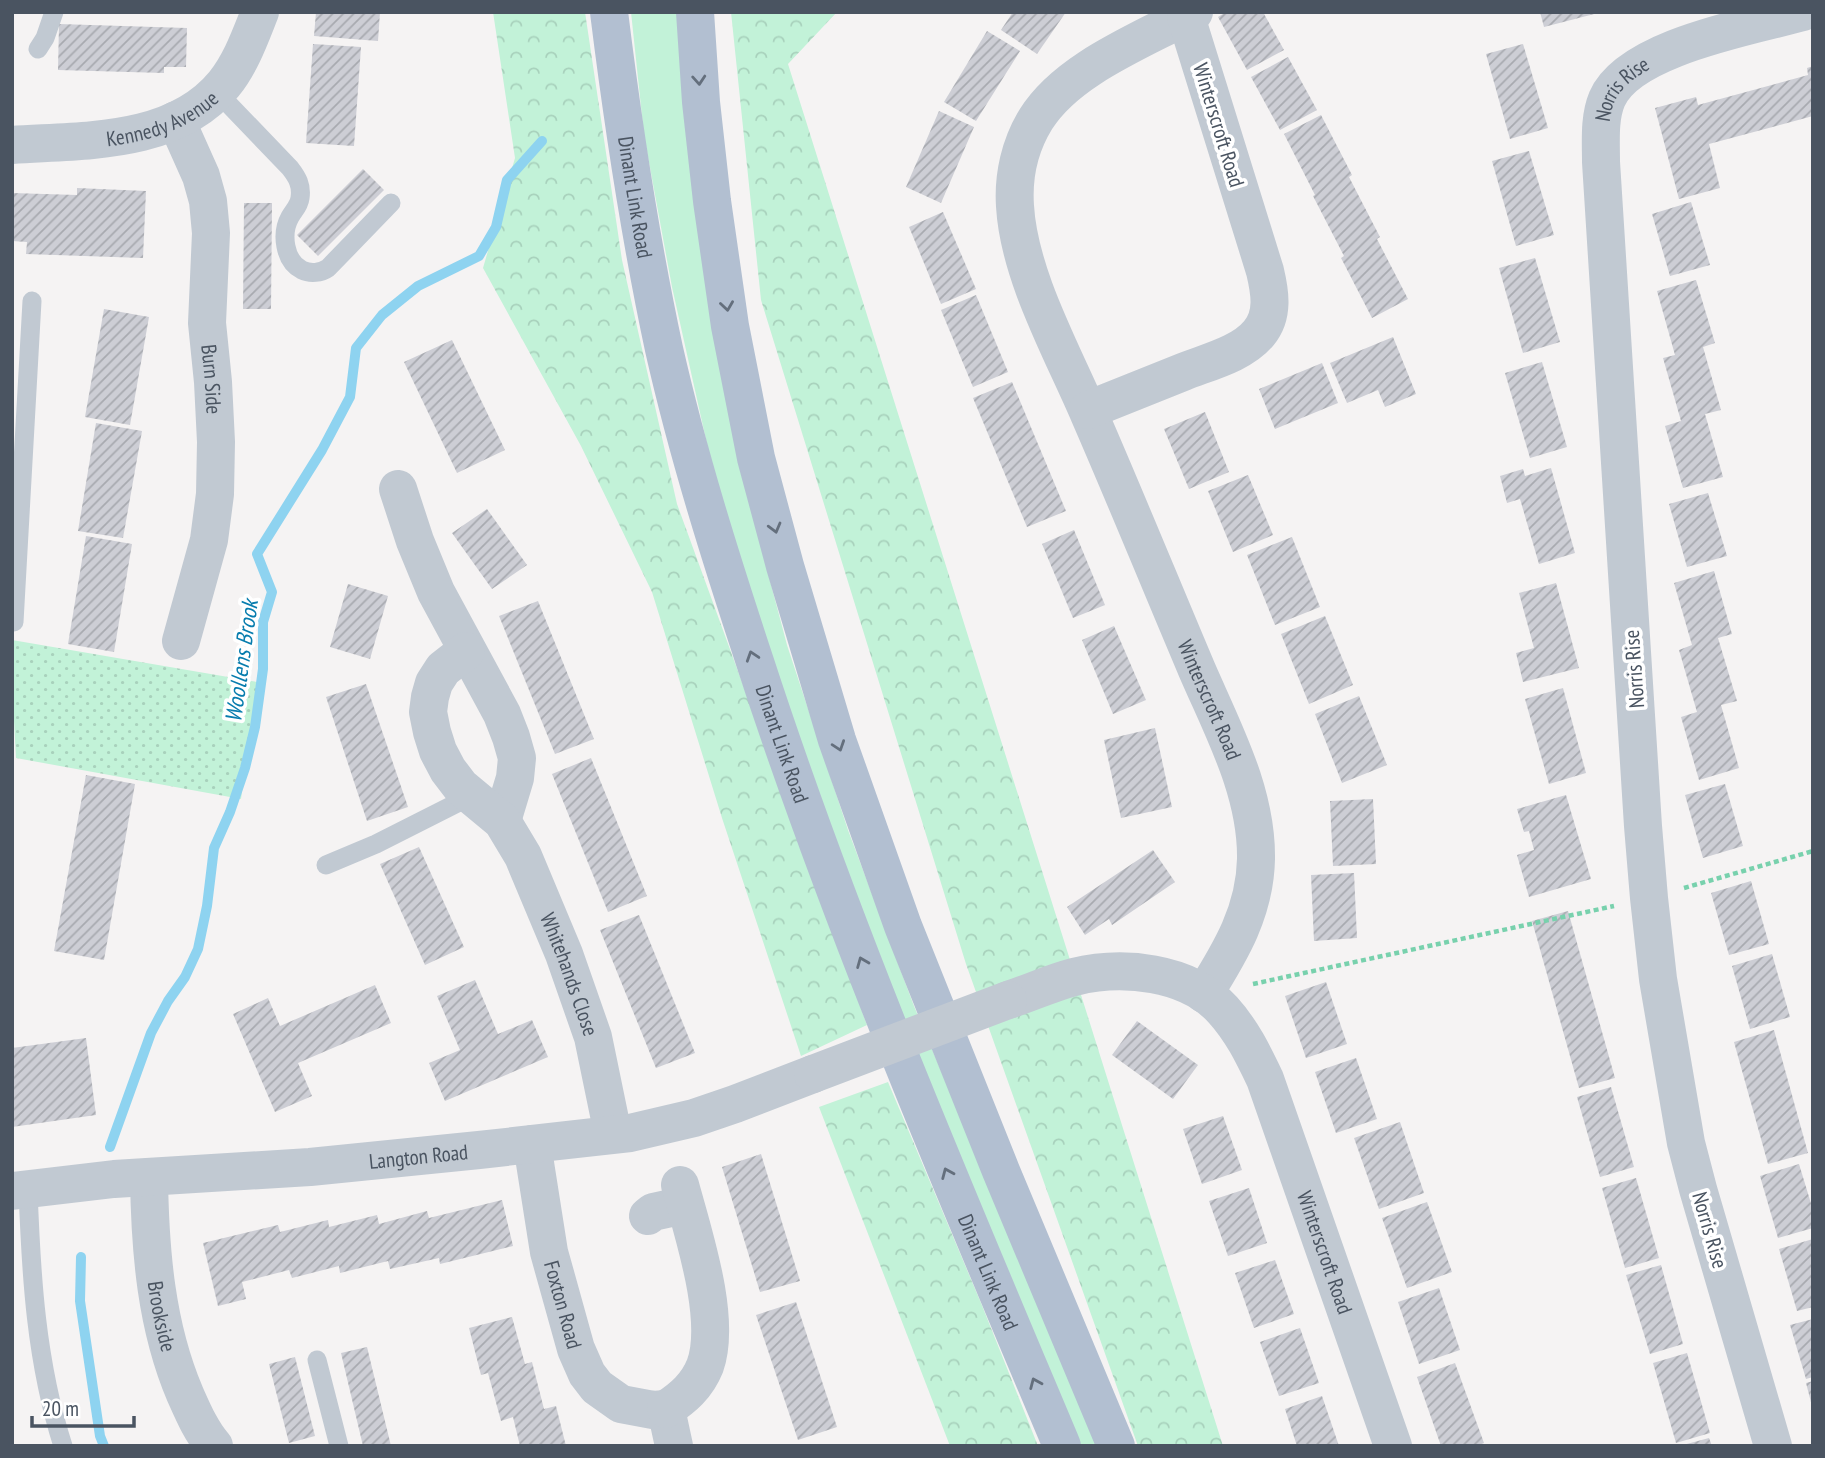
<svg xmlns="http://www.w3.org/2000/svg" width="1825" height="1458" viewBox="0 0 1825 1458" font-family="'PT Sans Narrow',sans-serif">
<defs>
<pattern id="forest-crowns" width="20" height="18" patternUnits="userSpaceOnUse" patternTransform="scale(1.75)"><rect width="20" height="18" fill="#c2f2d8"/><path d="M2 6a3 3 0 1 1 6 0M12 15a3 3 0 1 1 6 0" fill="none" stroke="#a8d1bc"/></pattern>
<pattern id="park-dots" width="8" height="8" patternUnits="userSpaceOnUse" patternTransform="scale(1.75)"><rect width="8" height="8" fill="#c2f2d8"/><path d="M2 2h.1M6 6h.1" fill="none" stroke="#a8d1bc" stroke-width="1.8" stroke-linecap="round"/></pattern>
<pattern id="building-hatch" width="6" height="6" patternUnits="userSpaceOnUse" patternTransform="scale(1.75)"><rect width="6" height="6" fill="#cdced5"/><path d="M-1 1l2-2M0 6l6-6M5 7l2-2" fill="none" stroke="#a8aab0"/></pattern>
</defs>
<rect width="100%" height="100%" fill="#f5f3f3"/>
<path fill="#c2f2d8" d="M631 12H678L737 456 787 645 848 830 914 1006 1097 1446H1080L901 1014 833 835 769 653 711 462 672 287 644 135Z"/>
<g fill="url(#forest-crowns)">
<path d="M493 12H585L622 260 677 504 867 1025 801 1056 722 818 652 592 581 446 483 268 515 158Z"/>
<path d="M731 12H837L788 64 1223 1446H1138L966 964 761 300Z"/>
<path d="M888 1082 981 1303 1038 1446H950L819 1107Z"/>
</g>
<path fill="url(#park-dots)" d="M12 640 257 682 241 799 16 758 12 683Z"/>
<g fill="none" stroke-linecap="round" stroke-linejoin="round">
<g stroke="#8ed3f0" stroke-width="10">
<path d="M110 1147 151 1033 168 1001 185 977 198 949 207 906 214 848 230 812 245 768 255 727 263 669V622L272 592 257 554 322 450 350 397 356 348 382 315 418 286 479 256 496 227 507 180 542 141"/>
<path d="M81 1257 80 1301 100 1436 104 1446"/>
</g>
</g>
<g fill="url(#building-hatch)">
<path d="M316 12H380L378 41 314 36Z"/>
<path d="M1013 12H1066L1037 54 1001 30Z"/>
<path d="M1226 12H1263L1284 50 1247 70 1218 17Z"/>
<path d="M1540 12H1598V13L1544 27Z"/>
<path d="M59 24 187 28 186 67H164V73L58 70Z"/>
<path d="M987 31 1020 51 976 121 944 102Z"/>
<path d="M313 44 361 47 354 146 306 143Z"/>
<path d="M1523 44 1548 128 1510 139 1486 54Z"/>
<path d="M1288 57 1317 110 1280 130 1251 77Z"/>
<path d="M1813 66V116L1709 144 1720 188 1679 199 1655 108 1696 97 1698 105 1808 75 1807 68Z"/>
<path d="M939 111 974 127 941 203 906 187Z"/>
<path d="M1321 115 1352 175 1349 177 1380 237 1377 239 1408 299 1372 318 1341 258 1344 256 1313 196 1315 195 1284 134Z"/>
<path d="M1529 151 1554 235 1516 246 1492 161Z"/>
<path d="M363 169 384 190 318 256 297 235Z"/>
<path d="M77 188 146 191 143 258 26 254 27 242 12 241V193L77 195Z"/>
<path d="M1691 202 1710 265 1670 276 1652 214Z"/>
<path d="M244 203H272L271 309H243Z"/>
<path d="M943 212 976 289 941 304 909 227Z"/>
<path d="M1535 258 1560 342 1523 353 1499 268Z"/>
<path d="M1696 280 1715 343 1703 347 1721 410 1705 414 1723 477 1683 488 1665 426 1681 421 1663 358 1675 355 1657 291Z"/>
<path d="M976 295 1008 372 973 387 941 310Z"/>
<path d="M104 309 149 317 130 425 85 417Z"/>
<path d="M1393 337 1416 394 1385 407 1378 390 1347 403 1330 363Z"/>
<path d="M452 340 505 450 457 473 404 362Z"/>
<path d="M1542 362 1567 447 1530 458 1505 373Z"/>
<path d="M1322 363 1338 403 1275 429 1259 389Z"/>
<path d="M1012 382 1066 511 1027 527 973 398Z"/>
<path d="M1205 412 1229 472 1189 489 1164 429Z"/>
<path d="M96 423 142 431 123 538 78 531Z"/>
<path d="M1551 468 1575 553 1539 564 1520 499 1507 503 1500 476 1523 469 1525 476Z"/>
<path d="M1248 475 1273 535 1233 552 1208 491Z"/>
<path d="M1708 493 1727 556 1687 567 1669 504Z"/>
<path d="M487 509 527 565 492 589 452 533Z"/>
<path d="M1074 530 1105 605 1073 618 1042 544Z"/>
<path d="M86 536 132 544 114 652 68 644Z"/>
<path d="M1292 537 1320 607 1275 625 1247 555Z"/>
<path d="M1714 571 1732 634 1718 638 1737 701 1721 705 1739 768 1699 780 1681 717 1697 712 1679 650 1692 645 1674 583Z"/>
<path d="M1556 583 1579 668 1523 682 1516 653 1534 648 1519 593Z"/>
<path d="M348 584 388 596 370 659 330 647Z"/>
<path d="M538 601 594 739 555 754 499 616Z"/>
<path d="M1325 616 1353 685 1309 704 1281 634Z"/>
<path d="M1114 626 1146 700 1113 714 1082 640Z"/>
<path d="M366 684 408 807 367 821 326 697Z"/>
<path d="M1563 688 1586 773 1549 784 1525 699Z"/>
<path d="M1359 696 1387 765 1342 783 1315 714Z"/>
<path d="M1155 728 1172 807 1121 818 1104 740Z"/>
<path d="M591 758 647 896 608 912 552 774Z"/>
<path d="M86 775 135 784 104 960 54 951Z"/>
<path d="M1725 784 1743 846 1703 858 1685 795Z"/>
<path d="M1566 795 1591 879 1529 897 1517 855 1534 850 1529 831 1524 832 1517 809Z"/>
<path d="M1373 799 1376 864 1333 866 1330 801Z"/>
<path d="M419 847 464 947 425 965 380 864Z"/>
<path d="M1153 850 1175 882 1112 925 1109 919 1085 935 1067 907Z"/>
<path d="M1354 873 1357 938 1314 941 1311 875Z"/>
<path d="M1751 881 1769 944 1729 955 1711 893Z"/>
<path d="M1568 911 1615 1078 1579 1088 1532 921Z"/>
<path d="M639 915 695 1053 656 1068 600 930Z"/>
<path d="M1772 954 1790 1017 1750 1029 1732 966Z"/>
<path d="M475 980 498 1034 532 1020 548 1057 445 1101 429 1063 460 1050 437 996Z"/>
<path d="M1326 982 1347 1044 1306 1058 1285 996Z"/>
<path d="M375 985 391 1023 298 1063 312 1096 275 1112 233 1014 268 998 280 1026Z"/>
<path d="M1137 1021 1198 1065 1173 1099 1112 1055Z"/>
<path d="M1774 1030 1808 1153 1768 1164 1734 1042Z"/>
<path d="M86 1038 96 1115 12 1127V1048Z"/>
<path d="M1356 1058 1377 1119 1336 1133 1315 1072Z"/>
<path d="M1611 1087 1634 1167 1600 1177 1577 1097Z"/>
<path d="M1223 1116 1242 1170 1202 1184 1183 1129Z"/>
<path d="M1400 1122 1424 1193 1379 1209 1354 1138Z"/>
<path d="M761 1154 800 1281 760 1292 722 1167Z"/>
<path d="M1799 1164 1813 1210V1228L1778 1238 1760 1176Z"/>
<path d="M1636 1178 1659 1258 1625 1268 1602 1188Z"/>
<path d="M1249 1188 1267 1243 1228 1256 1209 1201Z"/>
<path d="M502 1200 513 1246 440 1264 439 1258 390 1269 388 1261 340 1273 339 1266 292 1278 289 1270 242 1282 246 1299 218 1306 203 1243 278 1225 280 1232 328 1220 329 1227 377 1215 379 1224 427 1211 429 1218Z"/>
<path d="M1427 1202 1452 1272 1407 1288 1382 1218Z"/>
<path d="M1813 1239V1307L1797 1311 1779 1249Z"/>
<path d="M1275 1260 1294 1314 1254 1328 1235 1273Z"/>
<path d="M1661 1265 1683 1344 1650 1354 1626 1275Z"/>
<path d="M1439 1288 1460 1350 1419 1364 1398 1302Z"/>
<path d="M796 1302 837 1427 798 1440 756 1315Z"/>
<path d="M512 1317 525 1364 532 1362 544 1409 556 1406 566 1446H520L513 1417 501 1421 488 1373 481 1375 469 1328Z"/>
<path d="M1813 1319V1377L1806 1379 1790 1325Z"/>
<path d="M1300 1328 1319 1383 1279 1396 1260 1342Z"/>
<path d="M367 1347 391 1446H363L341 1353Z"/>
<path d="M1687 1353 1710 1433 1676 1443 1653 1363Z"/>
<path d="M295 1357 315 1436 289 1443 269 1364Z"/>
<path d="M1455 1363 1484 1443 1477 1446H1441L1417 1377Z"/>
<path d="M1813 1381V1406H1812L1806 1383Z"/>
<path d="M1322 1396 1339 1446H1297L1285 1409Z"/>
<path d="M1709 1438 1712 1446H1684L1683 1445Z"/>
</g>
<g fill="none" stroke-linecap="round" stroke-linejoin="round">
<g stroke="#78d1ad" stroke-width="4.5" stroke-dasharray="5 3.5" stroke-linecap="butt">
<path d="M1684 888 1813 851"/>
<path d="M1253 984 1614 906"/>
</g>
<g stroke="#c1c9d2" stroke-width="19">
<path d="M38 49 45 38 54 12"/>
<path d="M217 92 290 168C297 177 302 185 300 198 299 206 294 210 290 217 281 233 284 261 302 270 310 274 321 273 328 268L391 203"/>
<path d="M14 622 32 301"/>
<path d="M326 865 376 844 471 796"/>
<path d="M28 1188C31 1275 36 1362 63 1446"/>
<path d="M317 1360 339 1446"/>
</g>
<g stroke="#c1c9d2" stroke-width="38">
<path id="s1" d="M1194 12C1143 40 1068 68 1036 119 1020 145 1013 176 1015 206 1019 275 1062 351 1089 414 1126 499 1161 585 1197 670 1223 730 1257 792 1256 859 1255 911 1231 951 1204 994"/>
<path id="s2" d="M176 120 201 176 208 201 211 233 207 323 213 382 216 442 215 494 209 540 181 641"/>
<path id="s3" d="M12 145C83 140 174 145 224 84 241 63 250 37 260 12"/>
<path d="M1088 410C1120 397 1151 385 1183 372 1208 362 1242 354 1259 333 1274 315 1270 292 1265 271L1186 17"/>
<path d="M398 489 415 541 436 592 502 714 511 737 517 758 515 778 502 821"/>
<path id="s4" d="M466 651 443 669 434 683 430 697 428 712 432 732 438 751 448 770 461 787 502 821 523 856 564 954 593 1037 613 1134"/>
<path id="s5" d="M1008 1000C1030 993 1051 983 1074 977 1122 965 1188 971 1223 1010 1242 1031 1253 1054 1265 1079L1393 1446"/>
<path id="s6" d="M532 1144 549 1252 576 1349 587 1374 597 1387 621 1404 653 1410 666 1409 674 1446"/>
<path id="s7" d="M149 1177C150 1251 156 1326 185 1394 193 1412 201 1431 214 1446"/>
<path id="s8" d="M12 1191 114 1179 310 1167 479 1150 630 1133 694 1118 735 1104 813 1074"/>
<path d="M648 1216 653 1212 685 1205"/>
<path d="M666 1409C683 1398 697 1386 705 1366 722 1319 693 1233 680 1185"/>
<path id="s9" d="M1773 1446 1698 1189 1686 1143 1658 979 1649 898 1643 826 1601 162C1601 141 1599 118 1607 99 1629 47 1753 26 1803 12"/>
</g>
<g stroke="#b2bfd1" stroke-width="38">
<path id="s10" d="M609 12C623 125 640 237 664 349 688 455 721 559 755 662 842 929 953 1187 1062 1446"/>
<path d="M695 12 701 102 712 201 730 326 756 458 785 566 837 740 903 926 1001 1171 1116 1446"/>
</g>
<path stroke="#c1c9d2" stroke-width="38" d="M813 1074 1008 1000"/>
</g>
<defs><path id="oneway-chevron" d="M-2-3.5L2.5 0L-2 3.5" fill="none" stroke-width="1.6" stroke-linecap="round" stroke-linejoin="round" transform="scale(1.75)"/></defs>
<g stroke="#646f7d">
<use href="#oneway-chevron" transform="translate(699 80) rotate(86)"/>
<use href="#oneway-chevron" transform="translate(727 306) rotate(82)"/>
<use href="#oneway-chevron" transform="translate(775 528) rotate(75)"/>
<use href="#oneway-chevron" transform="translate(752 656) rotate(-108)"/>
<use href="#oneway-chevron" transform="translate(839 746) rotate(71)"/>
<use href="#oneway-chevron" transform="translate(862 962) rotate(-112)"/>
<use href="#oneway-chevron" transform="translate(947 1173) rotate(-113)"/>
<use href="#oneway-chevron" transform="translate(1035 1383) rotate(-113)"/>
</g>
<g text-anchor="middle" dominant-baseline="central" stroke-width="7" stroke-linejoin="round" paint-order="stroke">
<g font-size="21" fill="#4a5461" stroke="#fff">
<text stroke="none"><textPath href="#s9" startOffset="1381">Norris Rise</textPath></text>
<text stroke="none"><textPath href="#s3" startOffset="154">Kennedy Avenue</textPath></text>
<text transform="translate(1219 125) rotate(73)">Winterscroft Road</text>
<text stroke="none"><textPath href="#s10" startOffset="187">Dinant Link Road</textPath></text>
<text stroke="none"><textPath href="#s2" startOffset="266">Burn Side</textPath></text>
<text transform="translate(1634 669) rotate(-94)">Norris Rise</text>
<text stroke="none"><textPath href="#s1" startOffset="816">Winterscroft Road</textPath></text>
<text stroke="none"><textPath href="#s10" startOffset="754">Dinant Link Road</textPath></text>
<text stroke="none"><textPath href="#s4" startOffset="380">Whitehands Close</textPath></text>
<text stroke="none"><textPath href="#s8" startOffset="408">Langton Road</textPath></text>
<text transform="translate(1710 1230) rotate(74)">Norris Rise</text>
<text stroke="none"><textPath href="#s5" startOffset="494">Winterscroft Road</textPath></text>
<text stroke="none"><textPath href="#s10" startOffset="1321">Dinant Link Road</textPath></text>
<text stroke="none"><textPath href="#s6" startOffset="164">Foxton Road</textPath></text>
<text stroke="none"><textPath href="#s7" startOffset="140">Brookside</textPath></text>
</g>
<g font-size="23" font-style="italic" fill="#087dae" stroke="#fff">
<text transform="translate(241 661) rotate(-82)">Woollens Brook</text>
</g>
</g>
<rect width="1825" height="1458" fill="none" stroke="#4a5461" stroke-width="28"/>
<path d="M32 1416v10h102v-10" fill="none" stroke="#4a5461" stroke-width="3.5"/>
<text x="42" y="1416" font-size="21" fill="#4a5461" stroke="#ffffff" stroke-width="5" paint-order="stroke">20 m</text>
</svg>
